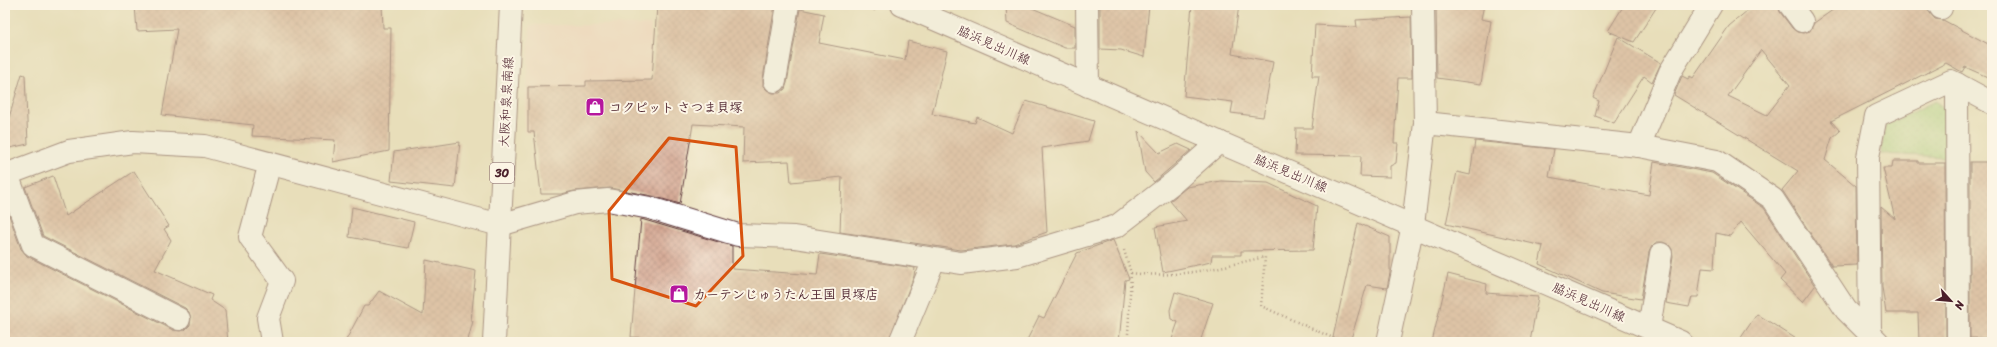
<svg xmlns="http://www.w3.org/2000/svg" width="1997" height="347" viewBox="0 0 1997 347" font-family="Sriracha,'Klee One',sans-serif">
<defs>
<pattern id="park-dots" width="8" height="8" patternUnits="userSpaceOnUse"><rect width="8" height="8" fill="#a7d582"/><path d="M2 2h.1M6 6h.1" fill="none" stroke="#91b670" stroke-width="1.8" stroke-linecap="round"/></pattern>
<pattern id="building-cross-hatch" width="8" height="8" patternUnits="userSpaceOnUse"><rect width="8" height="8" fill="#d2a38e"/><path d="M0 0l8 8M0 8l8-8" fill="none" stroke="#ac8474"/></pattern>
</defs>
<rect width="100%" height="100%" fill="#fcf5e5"/>
<filter id="ink" filterUnits="userSpaceOnUse"><feTurbulence type="fractalNoise" baseFrequency=".025" numOctaves="2"/><feDisplacementMap in="SourceGraphic" scale="8" xChannelSelector="R" yChannelSelector="G"/><feConvolveMatrix kernelMatrix="1 2 1 2 8 2 1 2 1" color-interpolation-filters="sRGB"/></filter>
<filter id="wash" filterUnits="userSpaceOnUse"><feTurbulence type="fractalNoise" baseFrequency=".012" numOctaves="4" result="noise"/><feDisplacementMap in="SourceGraphic" scale="16" xChannelSelector="R" yChannelSelector="G"/><feGaussianBlur stdDeviation="0.9" result="paint"/><feColorMatrix in="noise" values="0 0 0 0 0 0 0 0 0 0 0 0 0 0 0 0 0 1.4 0 .05"/><feComposite in="paint" operator="in"/></filter>
<g filter="url(#wash)">
<rect width="100%" height="100%" fill="#e8deba"/>
<path fill="#f4d3c1" d="M530 25H651L649 131 524 133Z"/>
<path fill="url(#park-dots)" stroke="#787a56" d="M1935 101 1945 109 1946 157 1881 154 1885 126Z"/>
<g id="blocks">
<g fill="url(#building-cross-hatch)" fill-rule="evenodd">
<path d="M135 5H382L383 28H391L389 151 333 162 335 140 252 136 253 125 162 115 177 29 137 31Z"/>
<path d="M657 5H775L763 79V86L767 90 773 93H780L785 89 787 83 800 9 824 14 819 43 905 60 908 41 947 51 932 114 975 123 977 117 1012 133 1026 101 1094 121 1088 141 1042 148 1047 232 1014 244 961 250 840 232 842 177 791 182 789 161 743 163 744 127 693 124 680 204 652 196 610 188 574 191 561 194H541L534 132H528V87L586 86V81L652 80Z"/>
<path d="M1006 5H1025L1075 26V48H1065L1007 23Z"/>
<path d="M1100 5H1149L1144 57 1121 50 1100 49Z"/>
<path d="M1192 5H1239L1232 54 1273 62 1263 117 1231 113 1233 102 1184 96Z"/>
<path d="M1436 5H1484L1481 19 1491 21 1481 84 1437 78Z"/>
<path d="M1624 5H1658L1634 42 1608 31Z"/>
<path d="M1754 5H1778L1780 12 1792 28 1797 32 1803 33 1810 31 1814 23 1840 5H1927L1929 12 1935 19 1943 20 1992 46V79L1965 67 1962 72 1946 63 1831 121 1840 131 1832 138 1825 160 1856 186 1857 265 1832 266 1782 190 1798 171 1674 95 1682 76 1688 79 1690 76 1693 78 1729 26ZM1761 50 1790 85 1767 115 1728 96Z"/>
<path d="M1411 17 1412 78H1398L1394 143H1398L1396 163 1390 166V177L1360 176 1361 156 1295 155 1296 128H1312L1319 76H1312L1315 25 1357 27 1356 20Z"/>
<path d="M1618 37 1661 63 1652 82 1644 76 1614 123 1595 116 1599 101 1593 98Z"/>
<path d="M22 74 25 75 28 144 5 149V131Z"/>
<path d="M1138 131 1159 153 1178 144 1191 150 1154 182 1145 172Z"/>
<path d="M1475 141 1554 149 1549 177 1649 195 1654 162 1712 173 1764 208 1815 286 1803 302 1780 280 1785 274 1741 222 1730 236 1716 233 1714 269 1702 268 1698 297H1692L1689 307 1666 303 1673 256 1672 249 1669 245 1663 242H1656L1652 246 1649 252 1641 299 1602 293 1539 264 1543 246 1446 224 1457 172 1470 175Z"/>
<path d="M460 142 455 188 391 181 394 152Z"/>
<path d="M1893 161H1918V163H1945L1946 342H1919L1918 313H1886L1882 287 1881 207 1895 219 1883 168H1892Z"/>
<rect x="1970" y="162" width="22" height="176"/>
<path d="M134 171 169 226 164 229 171 240 155 270 212 295 210 300 225 310 228 342H5V216L9 215 21 249 27 256 173 330 180 331 185 330 190 325 191 318 189 312 185 308 43 236 25 187 53 176 66 216Z"/>
<path d="M1221 181 1268 183 1317 206 1313 250 1241 251V255H1212L1211 262 1163 272 1155 227 1187 221 1170 201 1187 187Z"/>
<path d="M352 207 414 222 408 248 349 237Z"/>
<path d="M641 219 732 246V269L817 275 820 254 915 268 914 276 888 342H658L659 339 631 337Z"/>
<path d="M1358 223 1390 237V273L1387 288 1367 285 1350 342H1332Z"/>
<path d="M1113 240 1129 279 1125 280 1119 342H1026L1039 316 1044 318 1077 253Z"/>
<path d="M426 260 476 271 471 321H473L468 340 472 342H345L364 306H368L379 291 423 315Z"/>
<path d="M1448 274 1487 284 1486 293 1538 297 1530 342H1432Z"/>
<path d="M1175 292 1213 303 1200 342H1171L1178 322 1171 319 1170 310Z"/>
<path d="M1757 314 1801 342H1738Z"/>
</g>
</g>
</g>
<g filter="url(#ink)">
<use href="#blocks" fill-opacity="0" stroke="#623c40" stroke-width="1"/>
<g fill="none" stroke-linecap="round" stroke-linejoin="round">
<defs>
<g id="minor">
<path d="M902 5 1681 342"/>
<path d="M1087 5 1088 86"/>
<path d="M1790 5 1802 21"/>
<path d="M1939 5 1941 8"/>
<path d="M775 81 788 5"/>
<path d="M1957 84 1958 342"/>
<path d="M1425 123 1639 146 1717 161 1773 199 1846 310 1878 342"/>
<path d="M1639 146 1670 72 1711 5"/>
<path d="M270 163 250 237 282 281 268 318 272 342"/>
<path d="M7 174 33 245 179 319"/>
<path d="M5 175 69 151 133 142 205 146 500 225 575 203 608 200 650 208 738 235 794 237 961 263 1017 256 1117 226 1174 182 1219 142"/>
<path d="M1649 328 1661 254"/>
<path d="M1870 333 1868 157 1876 116 1951 81 1992 103"/>
<path d="M900 342 934 260"/>
<path d="M1388 342 1413 225 1425 123 1423 5"/>
</g>
<path id="major" d="M494 342 511 5"/>
</defs>
<use href="#minor" stroke="#623c40" stroke-width="24"/>
<use href="#major" stroke="#623c40" stroke-width="24"/>
<g stroke="#623c40" stroke-width="2.5" stroke-dasharray="1 3" stroke-linecap="butt">
<path d="M863 5 877 11"/>
<path d="M1124 250 1131 273 1128 334 1126 342"/>
<path d="M1131 273C1179 279 1219 267 1265 257L1261 306 1342 342"/>
</g>
<use href="#minor" stroke="#fff" stroke-width="22"/>
<use href="#major" stroke="#fff" stroke-width="22"/>
</g>
</g>
<path d="M0 0H1997V347H0ZM669 138 736 147 743 256 696 306 612 279 609 211Z" fill="#e8deba" fill-opacity=".55" fill-rule="evenodd"/>
<path fill="none" stroke="#d8530f" stroke-width="3" stroke-linejoin="round" d="M669 138 736 147 743 256 696 306 612 279 609 211Z"/>
<defs>
<symbol id="shop-square" viewBox="-11 -11 22 22"><rect x="-9" y="-9" width="18" height="18" rx="4" fill="#b5179e" stroke="#fcf5e5"/><path d="M-5-2.5h2.3a2.7 3.5 0 0 1 5.4 0H5L5.5 6h-11ZM-1.5-2.5h3a1.5 2.3 0 0 0-3 0Z" fill="#fff"/></symbol>
</defs>
<g fill-rule="evenodd">
<use href="#shop-square" x="584" y="96" width="22" height="22"/>
<use href="#shop-square" x="668" y="283" width="22" height="22"/>
</g>
<g text-anchor="middle" dominant-baseline="central" stroke-width="4" stroke-linejoin="round" paint-order="stroke">
<rect fill="#fcf5e5" stroke="#7f5f63" stroke-width="1" x="490" y="163" width="24" height="20" rx="3"/>
<g font-size="12" font-weight="bold" fill="#4a1f2b">
<text x="502" y="173">30</text>
</g>
<g font-size="13" fill="#4a1f2b" stroke="#fcf5e5">
<text transform="translate(994 45) rotate(24)">脇浜見出川線</text>
<text transform="translate(506 102) rotate(-87)">大阪和泉泉南線</text>
<text transform="translate(1291 173) rotate(23)">脇浜見出川線</text>
<text transform="translate(1589 302) rotate(24)">脇浜見出川線</text>
</g>
<g font-size="13" font-weight="bold" fill="#4a1f2b" stroke="#fcf5e5" text-anchor="start">
<text x="609" y="107">コクピット さつま貝塚</text>
<text x="693" y="294">カーテンじゅうたん王国 貝塚店</text>
</g>
</g>
<rect width="1997" height="347" fill="none" stroke="#fcf5e5" stroke-width="20"/>
<g transform="translate(1951 301) rotate(117)" stroke="#fcf5e5" stroke-width="3" paint-order="stroke">
<path d="M0-3L7 15L0 10L-7 15Z" fill="#4a1f2b"/>
<text y="-6" font-size="11" font-weight="bold" text-anchor="middle" fill="#4a1f2b">N</text>
</g>
</svg>
